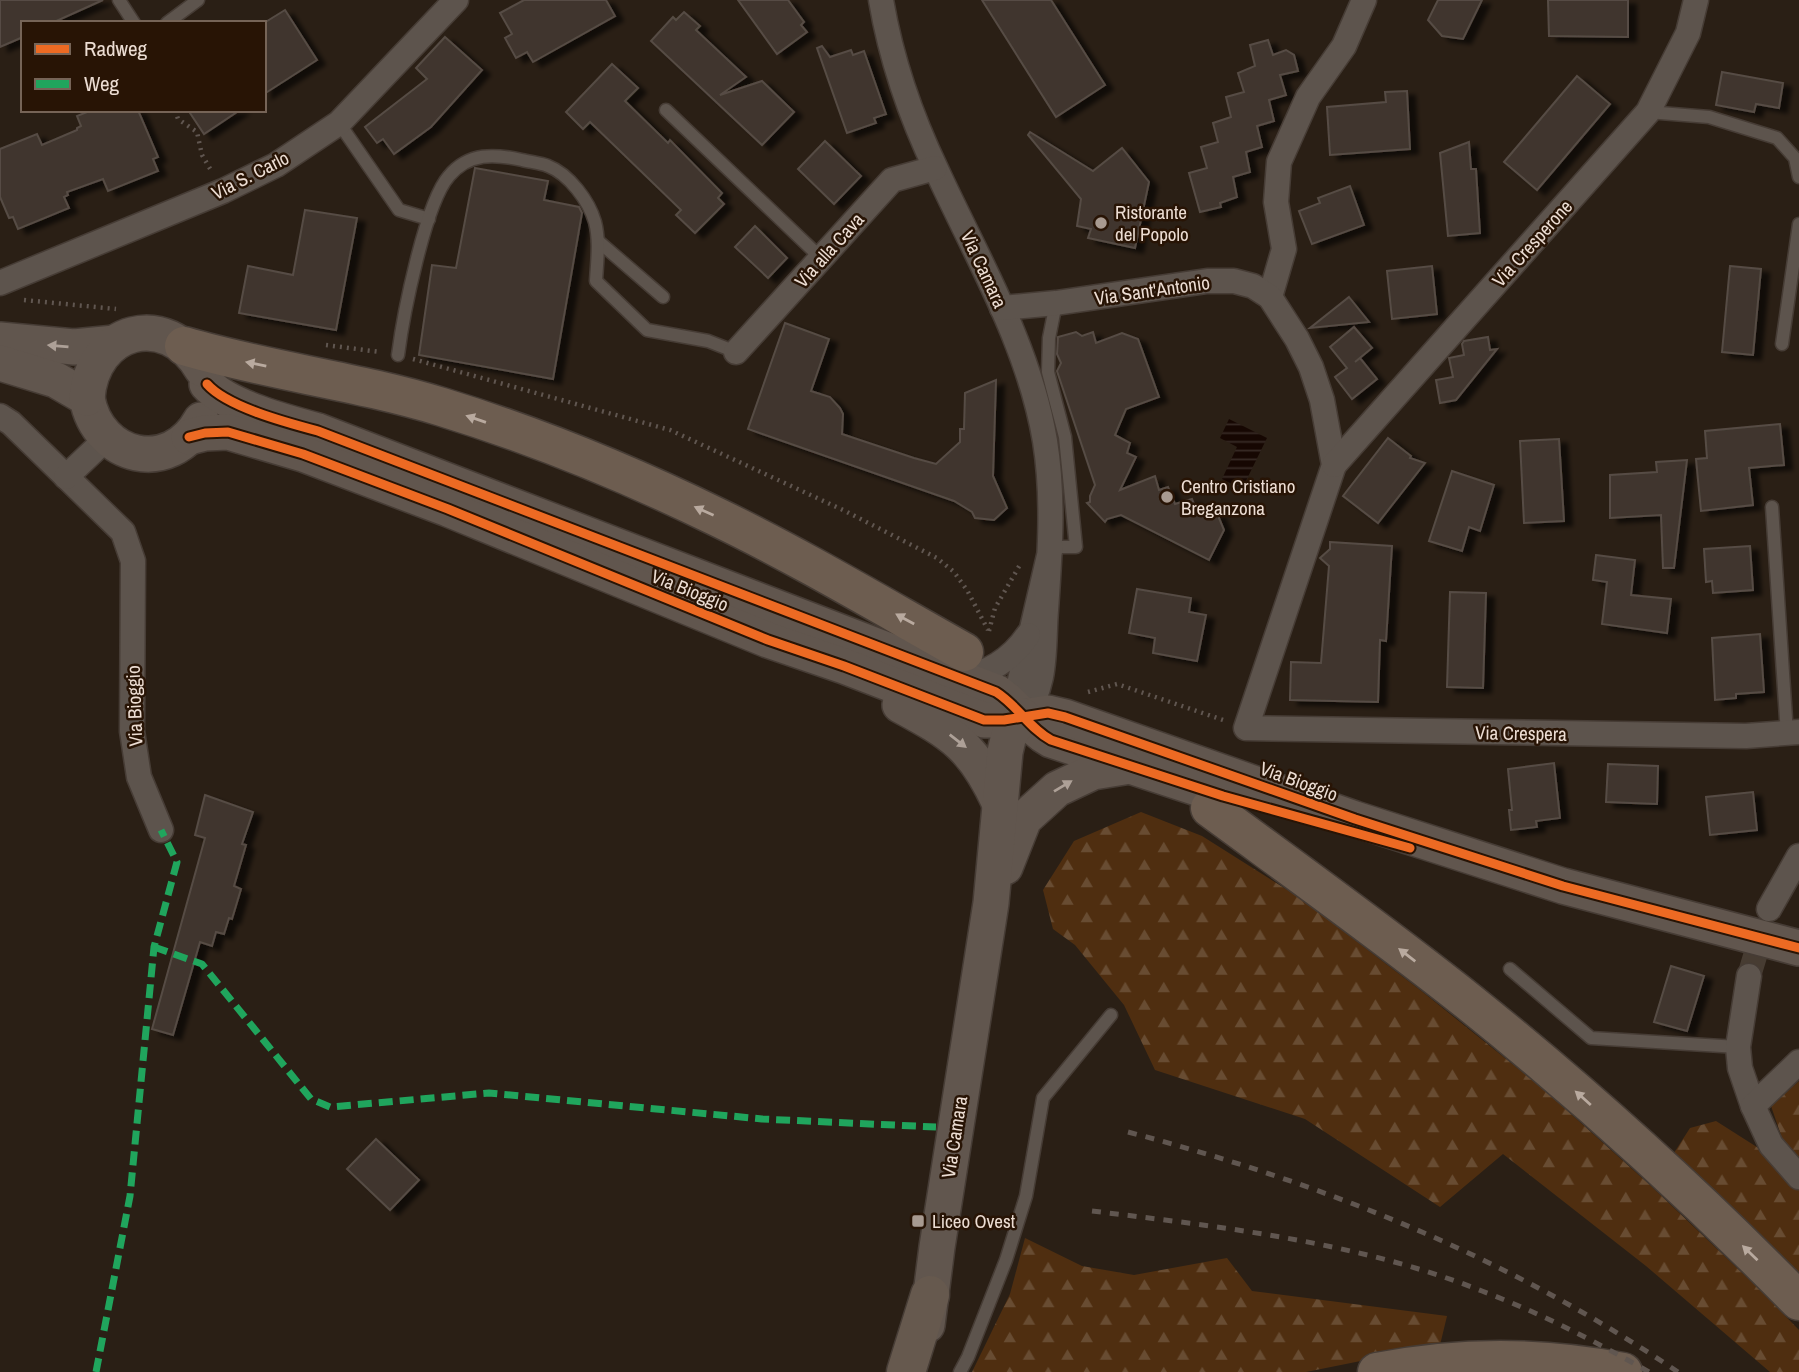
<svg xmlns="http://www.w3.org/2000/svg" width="1799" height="1372" viewBox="0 0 1799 1372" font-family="'Archivo Narrow',sans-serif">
<defs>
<pattern id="forest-firs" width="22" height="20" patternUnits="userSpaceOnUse" patternTransform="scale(1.75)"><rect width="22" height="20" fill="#4f2e10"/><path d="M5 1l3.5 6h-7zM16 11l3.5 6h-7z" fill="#684c32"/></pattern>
<pattern id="water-rules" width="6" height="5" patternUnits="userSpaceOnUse" patternTransform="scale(1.75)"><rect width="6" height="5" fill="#160702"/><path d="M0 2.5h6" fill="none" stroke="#382b26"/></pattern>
<filter id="shadow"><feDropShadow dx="8" dy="4.5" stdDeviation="2" flood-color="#0009"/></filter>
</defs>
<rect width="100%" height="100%" fill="#2a1f15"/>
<g fill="url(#forest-firs)">
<path d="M1141 812 1202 836 1300 898 1424 993 1542 1088 1651 1186 1757 1287 1799 1330V1372H1770L1646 1266 1503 1154 1440 1207 1305 1119 1155 1070 1124 1005 1075 945 1053 929 1043 890 1074 841Z"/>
<path d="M1799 1081V1277L1672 1156 1690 1128 1716 1121 1793 1170 1771 1106Z"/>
<path d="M1025 1238 1082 1266 1134 1275 1227 1258 1252 1291 1447 1316 1440 1345 1306 1372H972L1010 1294Z"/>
</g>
<path fill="url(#water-rules)" d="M1229 419 1267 438 1242 489 1222 479 1237 447 1220 438Z"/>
<g fill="#3f362e" stroke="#564c44" stroke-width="2" filter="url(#shadow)">
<path d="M0 0H103L52 23H23V37L0 47Z"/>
<path d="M524 0H606L615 16 533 62 527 52 516 58 505 38 512 34 500 13Z"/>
<path d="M738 0H788L804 22 801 25 807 32 777 54Z"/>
<path d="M982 0H1051L1105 85 1056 117Z"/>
<path d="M1438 0H1482L1463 39 1442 36 1428 20Z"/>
<path d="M1548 0H1628V37L1549 36Z"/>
<path d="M285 10 317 60 264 94V23Z"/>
<path d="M684 12 700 26 696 30 746 77 720 95 762 81 794 112 762 145 651 41 673 17 676 20Z"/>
<path d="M445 37 482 70 431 127 394 154 383 139 377 143 365 127 427 79 416 68Z"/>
<path d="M1268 40 1273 55 1286 50 1294 55 1298 71 1280 75 1286 95 1269 100 1274 121 1257 126 1262 147 1246 152 1250 172 1233 177 1237 197 1220 203 1221 207 1200 212 1189 173 1207 168 1201 147 1218 142 1213 123 1231 117 1226 97 1244 92 1238 73 1255 66 1250 45Z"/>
<path d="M822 46 830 57 851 50 853 55 864 51 886 114 874 118 876 123 847 133 817 48Z"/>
<path d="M612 64 638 88 625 101 668 143 670 140 722 193 718 198 724 204 695 233 676 215 681 210 590 122 583 129 566 112Z"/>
<path d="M1722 72 1783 83 1779 108 1756 104 1754 112 1716 105Z"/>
<path d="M1577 76 1610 104 1537 190 1504 162Z"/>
<path d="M1407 91 1410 149 1330 155 1327 107 1386 102 1385 92Z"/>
<path d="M92 110H138L158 157 153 159 158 171 108 191 103 179 67 192 68 195 64 197 69 208 18 229 13 217 9 218 0 197V149L37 134 42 145 77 130V128L81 126 77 116Z"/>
<path d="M188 110H240L204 134Z"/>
<path d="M1030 132 1093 171 1122 148 1149 182 1135 248 1088 238 1091 229 1077 226 1081 199 1028 135Z"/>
<path d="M825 141 861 176 834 204 798 169Z"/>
<path d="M1469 142 1471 169H1476L1480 233 1448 236 1440 153Z"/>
<path d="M475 168 548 181 544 200 579 207 582 213 553 379 419 355 432 265 456 268Z"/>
<path d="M1350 186 1364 225 1312 244 1299 211 1320 203 1318 198Z"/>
<path d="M305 210 357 218 336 330 239 313 248 266 293 275Z"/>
<path d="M755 226 787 258 768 278 735 247Z"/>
<path d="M1432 266 1437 314 1392 319 1387 271Z"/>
<path d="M1730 266 1761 269 1753 355 1722 352Z"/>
<path d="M1349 297 1369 322 1310 328Z"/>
<path d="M785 323 829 339 811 391 830 397 840 408 843 414 842 434 914 458 936 464 960 442V429H964L965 393 996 380 993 476 1007 508 994 520 975 518 972 512 954 501 748 429Z"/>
<path d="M1354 327 1372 348 1355 362 1360 358 1377 379 1352 399 1335 377 1347 368 1330 347Z"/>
<path d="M1076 332 1082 336 1093 332 1096 343 1122 333 1138 339 1159 397 1126 409 1115 435 1130 443 1127 453 1136 457 1120 490 1155 476 1159 490 1168 487 1175 504 1192 499 1196 509 1205 506 1208 516 1217 513 1224 530 1209 560 1121 515 1107 519 1105 522 1087 503 1090 502V496L1095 485 1057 371 1061 363 1057 354 1058 337Z"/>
<path d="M1488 337 1490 350 1497 349 1456 400 1440 403 1436 380 1453 377 1449 358 1464 355 1462 344 1464 341Z"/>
<path d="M1780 424 1784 465 1749 468 1753 505 1701 511 1696 459 1707 458 1705 431Z"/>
<path d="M1388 438 1411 456 1410 458 1425 463 1378 523 1343 496Z"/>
<path d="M1559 439 1564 521 1524 523 1520 441Z"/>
<path d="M1687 460 1674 568H1663L1661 515 1610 518V475L1657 472 1656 462Z"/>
<path d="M1452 471 1494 485 1480 531 1469 527 1462 551 1429 541Z"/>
<path d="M1330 542 1392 546 1386 641 1380 640 1378 702 1290 700 1291 662 1321 663 1329 566 1320 558 1330 549Z"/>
<path d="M1750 546 1753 590 1713 593 1712 581 1706 582 1704 549Z"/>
<path d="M1596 555 1635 560 1631 595 1671 599 1667 633 1602 624 1607 582 1593 580Z"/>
<path d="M1137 589 1191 598 1189 612 1206 615 1197 661 1153 653 1155 638 1129 633Z"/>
<path d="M1450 592 1486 593 1483 688 1447 687Z"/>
<path d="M1760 634 1764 692 1736 694V698L1715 700 1712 638Z"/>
<path d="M1554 763 1560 818 1536 821 1537 827 1511 830 1509 810H1512L1508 769Z"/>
<path d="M1608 764 1658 766 1657 804 1606 802Z"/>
<path d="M1753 792 1757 830 1710 835 1706 797Z"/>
<path d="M205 795 253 812 242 844 246 845 234 886 241 889 232 919 229 918 224 934 216 932 212 946 200 942 173 1035 152 1029 205 838 195 835Z"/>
<path d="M1671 966 1704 976 1687 1031 1654 1022Z"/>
<path d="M376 1139 419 1180 390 1210 347 1169Z"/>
</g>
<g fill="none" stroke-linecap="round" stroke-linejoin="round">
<path stroke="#473c32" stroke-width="24" stroke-dasharray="24 12" stroke-linecap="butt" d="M1749 976 1765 923"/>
<defs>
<g id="lane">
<path d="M119 0 134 23"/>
<path d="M167 23 198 0"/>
<path d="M666 110 821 258"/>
<path d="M1648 112 1709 117 1777 138 1795 158 1799 177"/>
<path d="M339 123 399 210 429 219"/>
<path d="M598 241 663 297"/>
<path d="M1782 344 1799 224"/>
<path d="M398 355C403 316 425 203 449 176 469 152 495 154 522 160 530 162 541 163 548 166 569 174 589 201 595 222 600 241 597 262 596 281L647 330 708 341 736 352"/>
<path d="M1772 507 1787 734"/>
<path d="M1051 547H1076L1065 437 1048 372 1049 338 1056 303"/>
<path d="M1510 969 1591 1038 1738 1047"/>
<path d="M960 1372 968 1357 1006 1260 1026 1196 1043 1098 1111 1015"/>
</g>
<g id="street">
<path d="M881 0C891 59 911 117 937 171 977 258 1029 345 1045 441 1054 497 1050 553 1046 610 1043 646 1048 687 1023 716L1017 693 1051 547"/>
<path d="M0 283 223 191 276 165 339 123 456 0"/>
<path d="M1270 297 1284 249 1276 202 1279 162 1308 97 1344 46 1364 0"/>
<path d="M1002 308 1056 303 1207 281H1234L1253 286 1270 297 1297 339 1311 367 1322 400 1334 465 1246 728 1746 736 1799 732"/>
<path d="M736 352 892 180 935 168"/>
<path d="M0 416 11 423 123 532 133 561 132 731 139 777 161 830"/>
<path d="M1334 465 1648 112 1688 33 1696 0"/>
<path d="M66 477 106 439"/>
<path d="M958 679C988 674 1011 660 1028 635"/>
<path d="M1769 909 1799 856"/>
<path d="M1749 976 1738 1047 1740 1068 1753 1106"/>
<path d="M1799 1062 1753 1106 1771 1145 1799 1177"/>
</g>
<g id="secondary">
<path d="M0 340 74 347 115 343"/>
<path d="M0 363 56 380 87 398C98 459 170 476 201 420"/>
<path d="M207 384C227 407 288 423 318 431L996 692C1017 705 1029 728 1051 740L1218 795"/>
<path d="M87 398C92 329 166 308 202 369"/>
<path d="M189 437 205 433 228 432 303 454 448 509 768 640 844 666 984 720H1004L1048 713 1065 717 1355 819 1563 886 1799 948"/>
<path d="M900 705C954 734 974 747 1000 804"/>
<path d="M1005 867 1024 819 1057 789 1093 772 1124 767"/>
<path d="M927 1325 937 1247 991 903 1005 752 1009 735 1023 716"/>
</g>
<path id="primary" d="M906 1372 930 1295"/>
<g id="highway">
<path d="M184 346C269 371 357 381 442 407 536 436 629 474 717 517 802 558 882 606 964 652"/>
<path d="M1210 808C1297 872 1385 935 1469 1002 1585 1095 1695 1195 1799 1301"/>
<path d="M1377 1372C1459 1356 1541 1356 1623 1372"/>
</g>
</defs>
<use href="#lane" stroke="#463c35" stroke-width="15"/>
<use href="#street" stroke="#463c35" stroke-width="27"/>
<use href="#secondary" stroke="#463c35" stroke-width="38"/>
<use href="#primary" stroke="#463c35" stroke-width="41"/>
<use href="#highway" stroke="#463c35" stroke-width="41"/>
<g stroke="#605650" stroke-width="4.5" stroke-dasharray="2 5" stroke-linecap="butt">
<path d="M175 110 178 119 197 132 202 155 212 172"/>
<path d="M24 300 116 309"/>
<path d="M326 345 380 352"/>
<path d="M413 359 670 430 843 510 937 558 954 572 967 590 988 630"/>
<path d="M989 631 995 608 1021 563"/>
<path d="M1088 692 1117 684 1226 721"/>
</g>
<use href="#lane" stroke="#5d544d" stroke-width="12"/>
<use href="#street" stroke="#5d544d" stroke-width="24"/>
<use href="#secondary" stroke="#61564e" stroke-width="35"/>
<use href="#primary" stroke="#66594e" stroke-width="38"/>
<use href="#highway" stroke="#6d5d50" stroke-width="38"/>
<g stroke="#605650" stroke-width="5" stroke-dasharray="9 9" stroke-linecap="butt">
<path d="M1128 1132C1326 1184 1508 1257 1678 1372"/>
<path d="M1092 1211C1223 1227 1358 1242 1482 1291 1540 1313 1595 1341 1649 1372"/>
</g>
<g stroke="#20a55d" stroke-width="7" stroke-dasharray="14 7" stroke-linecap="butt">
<path d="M154 947 202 964 311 1099 330 1107 489 1093 762 1119 936 1127"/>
<path d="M96 1372 130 1196 154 947 177 862 161 830"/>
</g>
<defs>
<g id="cycleway">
<path d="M207 384C227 407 288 423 318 431L996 692C1017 705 1029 728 1051 740L1223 796 1410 848"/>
<path d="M189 437 205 433 228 432 303 454 448 509 768 640 844 666 984 720H1004L1048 713 1065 717 1355 819 1563 886 1799 948"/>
</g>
</defs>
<use href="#cycleway" stroke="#281405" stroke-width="13"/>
<use href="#cycleway" stroke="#ed6a23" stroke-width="9"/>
</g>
<defs><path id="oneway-solid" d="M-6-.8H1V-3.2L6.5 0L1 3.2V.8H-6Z" transform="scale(1.75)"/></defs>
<g fill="#ada097">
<use href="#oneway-solid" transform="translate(58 346) rotate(-175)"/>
<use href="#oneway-solid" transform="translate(958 741) rotate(38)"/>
<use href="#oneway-solid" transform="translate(1063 786) rotate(-31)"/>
</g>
<g fill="#b9aa9f">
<use href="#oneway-solid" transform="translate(256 364) rotate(-169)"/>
<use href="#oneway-solid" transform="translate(476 419) rotate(-161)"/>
<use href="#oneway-solid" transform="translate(704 511) rotate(-156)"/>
<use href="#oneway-solid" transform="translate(905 619) rotate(-151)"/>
<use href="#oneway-solid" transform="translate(1407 955) rotate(-142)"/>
<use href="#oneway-solid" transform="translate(1583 1098) rotate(-138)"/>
<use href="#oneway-solid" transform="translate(1750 1253) rotate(-136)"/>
</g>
<g fill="#a89a90" stroke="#281405" stroke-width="2.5">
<circle cx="1101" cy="223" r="7"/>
<circle cx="1167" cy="497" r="7"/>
<rect x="911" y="1214" width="14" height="14" rx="3.5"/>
</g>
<g text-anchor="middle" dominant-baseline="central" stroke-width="5" stroke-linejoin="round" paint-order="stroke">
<g font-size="19" fill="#ecddd3" stroke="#281405">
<text transform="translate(250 175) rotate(-27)">Via S. Carlo</text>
<text transform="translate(1532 243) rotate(-48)">Via Cresperone</text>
<text transform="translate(829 250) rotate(-48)">Via alla Cava</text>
<text transform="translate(984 269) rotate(65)">Via Camara</text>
<text transform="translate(1152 290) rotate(-8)">Via Sant'Antonio</text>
<text transform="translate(690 590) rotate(22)">Via Bioggio</text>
<text transform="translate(134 706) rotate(-92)">Via Bioggio</text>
<text transform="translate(1521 733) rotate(1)">Via Crespera</text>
<text transform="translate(1299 781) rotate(20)">Via Bioggio</text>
<text transform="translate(954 1137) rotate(-81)">Via Camara</text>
</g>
<g font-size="19" fill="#ecddd3" stroke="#281405" text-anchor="start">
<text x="1115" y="212">Ristorante<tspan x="1115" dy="22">del Popolo</tspan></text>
<text x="1181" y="486">Centro Cristiano<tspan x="1181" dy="22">Breganzona</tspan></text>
<text x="932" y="1221">Liceo Ovest</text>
</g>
</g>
<rect x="21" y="21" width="245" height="91" fill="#281405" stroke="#766457" stroke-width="2"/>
<rect x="35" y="44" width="35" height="10" fill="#ed6a23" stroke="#766457" stroke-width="2"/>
<text x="84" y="56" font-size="21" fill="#ecddd3">Radweg</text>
<rect x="35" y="79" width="35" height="10" fill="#20a55d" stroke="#766457" stroke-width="2"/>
<text x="84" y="91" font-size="21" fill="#ecddd3">Weg</text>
</svg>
